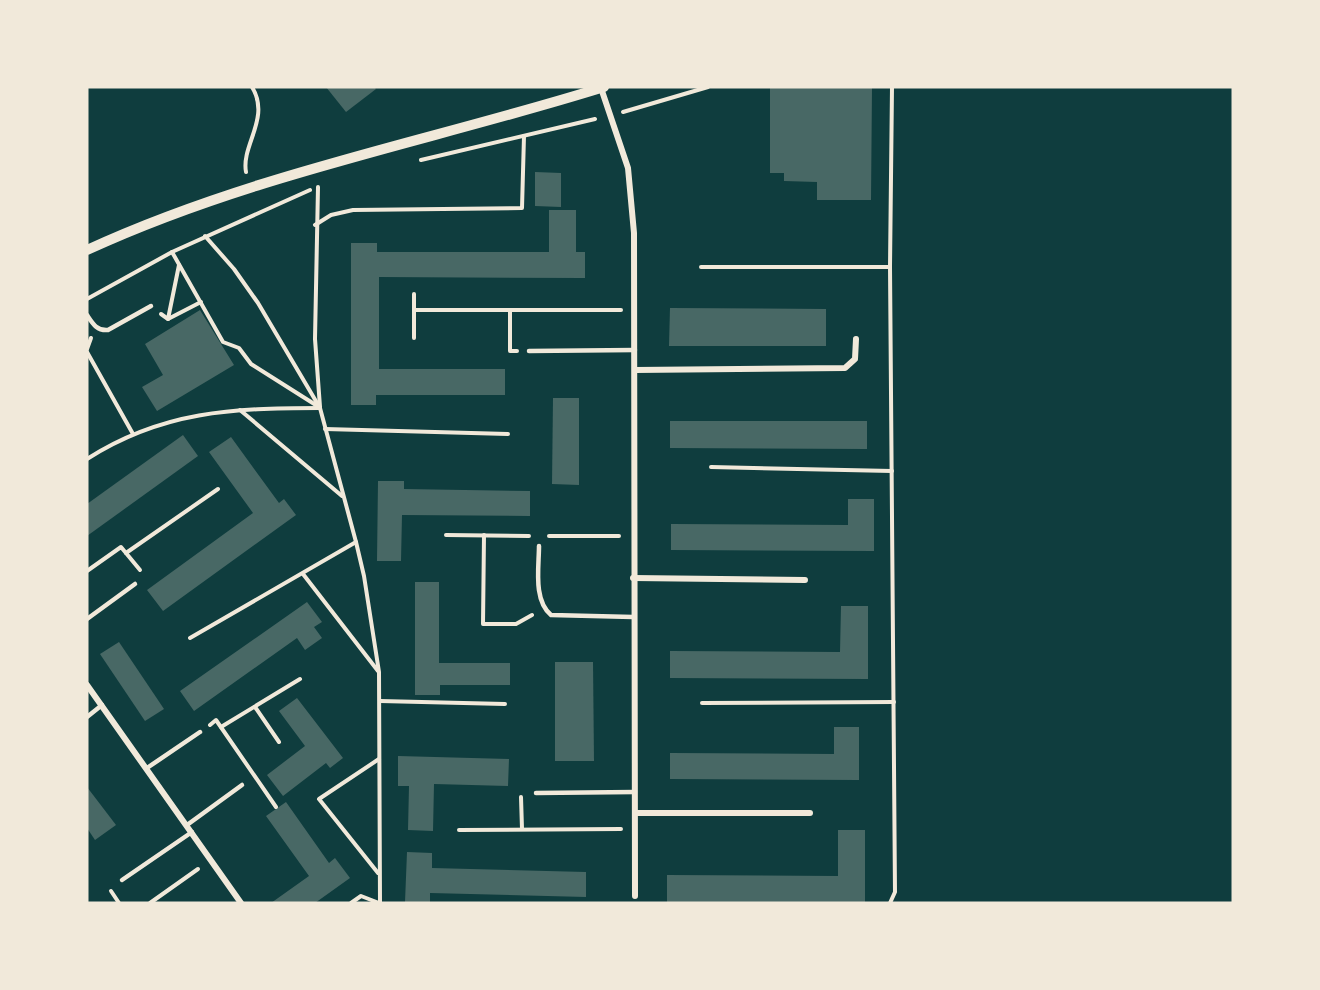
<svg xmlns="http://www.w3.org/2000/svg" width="1320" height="990" viewBox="0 0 1320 990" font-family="'Sofia Sans Condensed',sans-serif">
<rect width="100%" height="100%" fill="#0f3d3e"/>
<g fill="#486865">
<path d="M326 87H374L376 89 346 112Z"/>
<path d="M770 87H872L871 200H817V182L784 181V173H770Z"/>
<path d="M535 172 561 173V207L535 206Z"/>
<path d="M549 210H576V252H585V278L379 277V369H505V395H376V405H351V243H377V252H549Z"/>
<path d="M670 308 826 309V346H669Z"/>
<path d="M200 310 234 365 157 411 142 387 163 375 145 344Z"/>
<path d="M553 398H579V485L552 484Z"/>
<path d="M670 421H867V449L670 448Z"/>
<path d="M183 435 198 456 87 536V504Z"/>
<path d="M231 437 279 503 284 499 296 515 163 611 147 590 253 513 209 452Z"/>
<path d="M378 481H404V489L530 491V516L402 515 401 561H377Z"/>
<path d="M848 499H874V551L671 550V524L848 525Z"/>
<path d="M415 582H439V663H510V685H440V695H415Z"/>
<path d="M307 602 322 622 314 627 322 638 305 650 297 638 194 711 180 691Z"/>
<path d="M841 606H868V679L670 678V651L840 652Z"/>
<path d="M119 642 164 709 145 721 100 654Z"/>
<path d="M555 662H593L594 761H555Z"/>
<path d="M297 698 343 758 330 768 326 763 283 796 267 775 305 746 279 711Z"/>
<path d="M834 727H859V780L670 779V753L834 754Z"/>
<path d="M398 756 509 759 508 786 434 784 433 831 408 830 409 786H398Z"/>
<path d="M87 787 116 825 95 840 87 828Z"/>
<path d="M286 802 329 863 335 858 350 878 315 903H271L309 876 266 816Z"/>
<path d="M838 830H865V903L667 902V875L838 876Z"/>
<path d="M407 852 432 853V868L586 872V897L430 893V903L405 902Z"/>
</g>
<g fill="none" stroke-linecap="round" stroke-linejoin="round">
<g stroke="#f1e9da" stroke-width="4">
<path d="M623 112 708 87"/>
<path d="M421 160 595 119"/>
<path d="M246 172C241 145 271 118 252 87"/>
<path d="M318 187 315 339 320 407"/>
<path d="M315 225 331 215 353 210 522 208 524 136"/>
<path d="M205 236 234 269 258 303 320 408 356 542 364 576 379 672 380 903"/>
<path d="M172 252 223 342 239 348 251 364 319 407"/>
<path d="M701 267H890"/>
<path d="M87 299 172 252 310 190"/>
<path d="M414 310H621"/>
<path d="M510 311V351H517"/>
<path d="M161 314 168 319 201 302"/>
<path d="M168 319 179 265"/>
<path d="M414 338V294"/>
<path d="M87 349 91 338"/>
<path d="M87 352 133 434"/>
<path d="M240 410 342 496"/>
<path d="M325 429 508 434"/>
<path d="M87 459C162 411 233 408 320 408"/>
<path d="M711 467 892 471"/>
<path d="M446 535 529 536"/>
<path d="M484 535 483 624H516L532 615"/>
<path d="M549 536H619"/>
<path d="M126 553 218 489"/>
<path d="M87 571 121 547 140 570"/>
<path d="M303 574 378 671"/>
<path d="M190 638 356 542"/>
<path d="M380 701 505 704"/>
<path d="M702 703 894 702"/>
<path d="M255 707 279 742"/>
<path d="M210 725 216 720 276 807"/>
<path d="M221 727 300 679"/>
<path d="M521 797 522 829"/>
<path d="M459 830 621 829"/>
<path d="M378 873 319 799 379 759"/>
<path d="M111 891 119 903"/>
<path d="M150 903 198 869"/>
<path d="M351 903 361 896 379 903"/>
<path d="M890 903 895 892 890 267 892 87"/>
</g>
<g stroke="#f1e9da" stroke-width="4.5">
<path d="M87 315C93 324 97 331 108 330L151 306"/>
<path d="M529 351 635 350"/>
<path d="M539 546C539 567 533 600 551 615L633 617"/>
<path d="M87 619 135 584"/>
<path d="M87 717 102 705"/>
<path d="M147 768 200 732"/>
<path d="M536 793 635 792"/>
<path d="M187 825 242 785"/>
<path d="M122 880 192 832"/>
</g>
<g stroke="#f1e9da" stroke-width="6">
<path d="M601 88 628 168 634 233 635 896"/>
<path d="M635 370 845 368 855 359 856 339"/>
<path d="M633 578 805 580"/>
<path d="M87 685 241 903"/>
<path d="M635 813H810"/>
</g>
<path stroke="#f1e9da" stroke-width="10" d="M87 250C252 174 431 141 604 87"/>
</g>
<rect width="1320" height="990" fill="none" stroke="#f1e9da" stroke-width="177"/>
</svg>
